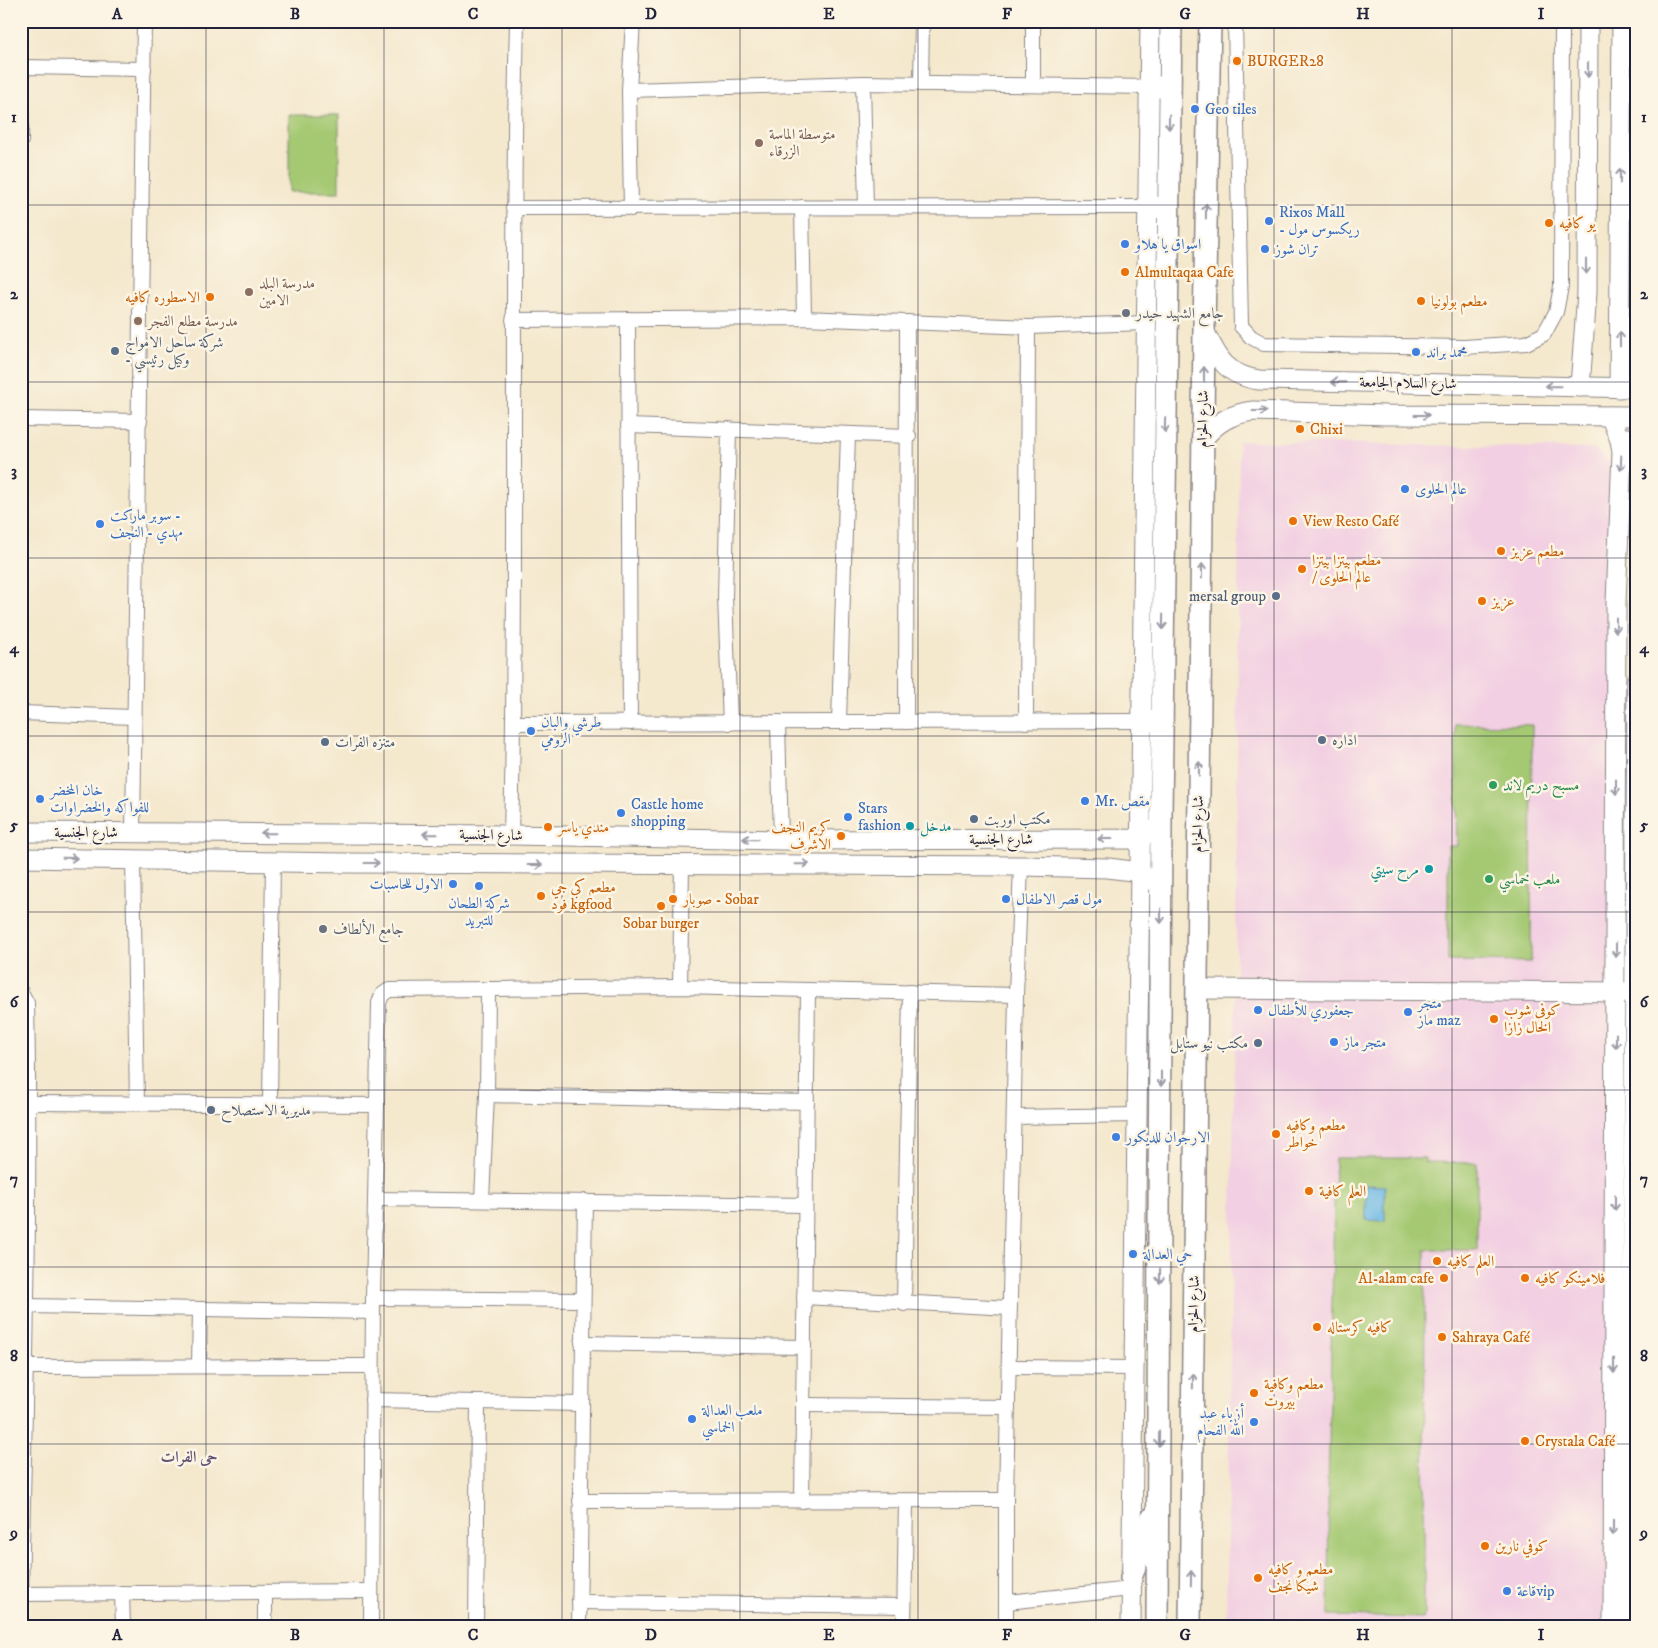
<svg xmlns="http://www.w3.org/2000/svg" width="1658" height="1648" viewBox="0 0 1658 1648" font-family="'IM FELL DW Pica',Amiri,serif">
<rect width="100%" height="100%" fill="#fcf5e5"/>
<filter id="ink" filterUnits="userSpaceOnUse"><feTurbulence type="fractalNoise" baseFrequency=".02" numOctaves="2"/><feDisplacementMap in="SourceGraphic" scale="10" xChannelSelector="R" yChannelSelector="G"/><feConvolveMatrix kernelMatrix="1 2 1 2 8 2 1 2 1" color-interpolation-filters="sRGB"/></filter>
<filter id="wash" filterUnits="userSpaceOnUse"><feTurbulence type="fractalNoise" baseFrequency=".0096" numOctaves="4" result="noise"/><feDisplacementMap in="SourceGraphic" scale="20" xChannelSelector="R" yChannelSelector="G"/><feGaussianBlur stdDeviation="1.12" result="paint"/><feColorMatrix in="noise" values="0 0 0 0 0 0 0 0 0 0 0 0 0 0 0 0 0 1.4 0 .05"/><feComposite in="paint" operator="in"/></filter>
<g filter="url(#wash)">
<rect width="100%" height="100%" fill="#f4e8cd"/>
<path fill="#f2cfe2" d="M1239 441 1595 449 1612 464 1617 522 1608 1627H1226L1236 960Z"/>
<g fill="#a5c973" stroke="#647657">
<rect x="289" y="115" width="50" height="77"/>
<path d="M1455 724 1532 725 1531 962 1448 961V846H1457Z"/>
<path d="M1335 1158H1425V1162L1477 1163V1250H1425L1424 1618 1329 1616 1328 1493Z"/>
</g>
<path fill="#6cb9e6" stroke="#476e90" d="M1366 1185 1385 1186V1221L1366 1220Z"/>
</g>
<g filter="url(#ink)">
<g fill="none" stroke-linecap="round" stroke-linejoin="round">
<defs>
<g id="street">
<path d="M1033 21V85"/>
<path d="M1235 21 1241 326 1251 337 1264 344 1464 347 1526 343 1544 334 1556 312 1561 287 1562 21"/>
<path d="M21 67 144 69"/>
<path d="M863 83 866 207"/>
<path d="M921 84 922 21"/>
<path d="M629 90 863 83 1150 87"/>
<path d="M21 141 22 67"/>
<path d="M802 207 804 318"/>
<path d="M513 208 1148 207"/>
<path d="M631 209 629 90 633 21"/>
<path d="M628 319 630 723"/>
<path d="M513 320 804 318 1028 327 1147 323"/>
<path d="M21 419 140 421"/>
<path d="M628 426 909 436"/>
<path d="M729 429 725 597 730 723"/>
<path d="M21 713 134 717"/>
<path d="M778 722 781 840"/>
<path d="M839 722 848 434"/>
<path d="M906 722 907 322"/>
<path d="M1026 722 1028 327"/>
<path d="M514 723 1142 721"/>
<path d="M133 832 144 21"/>
<path d="M511 835C518 564 510 293 517 21"/>
<path d="M133 859 137 1103"/>
<path d="M680 987 682 865"/>
<path d="M21 992 27 1003C31 1200 25 1397 21 1595"/>
<path d="M487 1095 807 1102"/>
<path d="M29 1103 377 1105"/>
<path d="M270 1104 273 861"/>
<path d="M1014 1117 1137 1115"/>
<path d="M375 1199 805 1205"/>
<path d="M482 1199 487 1095 488 989"/>
<path d="M804 1297 1010 1308"/>
<path d="M373 1298 583 1300"/>
<path d="M904 1304 910 992"/>
<path d="M27 1306 373 1312"/>
<path d="M582 1343 804 1347"/>
<path d="M199 1365 200 1309"/>
<path d="M26 1367 372 1366"/>
<path d="M1009 1367 1134 1368"/>
<path d="M372 1400 581 1404"/>
<path d="M803 1405 1008 1407"/>
<path d="M580 1501 1006 1500"/>
<path d="M802 1501 808 990"/>
<path d="M265 1592V1627"/>
<path d="M122 1593 123 1627"/>
<path d="M21 1594 370 1591"/>
<path d="M579 1602 904 1606"/>
<path d="M1007 1602 1131 1589"/>
<path d="M371 1627 373 1298 379 1003 382 995 389 990 680 987 1016 995"/>
<path d="M476 1627 478 1402"/>
<path d="M579 1627 585 1201"/>
<path d="M904 1627 906 1501"/>
<path d="M1006 1627V1500L1016 995 1021 866"/>
</g>
<g id="secondary">
<path d="M1204 330C1218 358 1225 375 1259 380L1637 388"/>
<path d="M1580 387 1587 293 1588 21"/>
<path d="M1619 388 1622 21"/>
<path d="M1610 416 1620 440 1622 452 1616 603 1613 1627"/>
<path d="M1203 439C1217 422 1231 414 1253 411L1386 415 1637 416"/>
<path d="M1620 440 1627 438 1637 442"/>
<path d="M21 832 511 835 781 840 1141 839 1149 830"/>
<path d="M21 858 347 863 1021 866 1108 868 1140 872 1149 880"/>
<path d="M1197 989 1627 992"/>
<path d="M1131 1627 1150 21"/>
<path d="M1630 1627 1637 680"/>
</g>
<g id="primary">
<path d="M1150 87H1170"/>
<path d="M1148 207 1168 208"/>
<path d="M1142 721H1162"/>
<path d="M1131 1578 1152 1518"/>
<path d="M1157 1627 1161 815 1171 21"/>
<path d="M1190 1627 1204 330 1210 21"/>
</g>
</defs>
<use href="#street" stroke="#8b8584" stroke-width="16"/>
<use href="#secondary" stroke="#8b8584" stroke-width="21"/>
<use href="#primary" stroke="#8b8584" stroke-width="24"/>
<use href="#street" stroke="#fff" stroke-width="14"/>
<use href="#secondary" stroke="#fff" stroke-width="19"/>
<use href="#primary" stroke="#fff" stroke-width="21"/>
</g>
<defs><path id="oneway-shaft" d="M-6 0H5M1.5-3L5.5 0L1.5 3" fill="none" stroke-width="1.6" stroke-linecap="round" stroke-linejoin="round" transform="scale(1.25)"/></defs>
<g stroke="#9c9ca7">
<use href="#oneway-shaft" transform="translate(1588 70) rotate(90)"/>
<use href="#oneway-shaft" transform="translate(1169 122) rotate(91)"/>
<use href="#oneway-shaft" transform="translate(1620 176) rotate(-89)"/>
<use href="#oneway-shaft" transform="translate(1206 211) rotate(-89)"/>
<use href="#oneway-shaft" transform="translate(1586 267) rotate(90)"/>
<use href="#oneway-shaft" transform="translate(1620 339) rotate(-90)"/>
<use href="#oneway-shaft" transform="translate(1204 374) rotate(-90)"/>
<use href="#oneway-shaft" transform="translate(1338 382) rotate(-179)"/>
<use href="#oneway-shaft" transform="translate(1553 386) rotate(-179)"/>
<use href="#oneway-shaft" transform="translate(1260 411)"/>
<use href="#oneway-shaft" transform="translate(1422 415)"/>
<use href="#oneway-shaft" transform="translate(1165 425) rotate(91)"/>
<use href="#oneway-shaft" transform="translate(1621 463) rotate(92)"/>
<use href="#oneway-shaft" transform="translate(1202 571) rotate(-89)"/>
<use href="#oneway-shaft" transform="translate(1163 622) rotate(91)"/>
<use href="#oneway-shaft" transform="translate(1616 625) rotate(90)"/>
<use href="#oneway-shaft" transform="translate(1199 769) rotate(-89)"/>
<use href="#oneway-shaft" transform="translate(1616 787) rotate(90)"/>
<use href="#oneway-shaft" transform="translate(268 833) rotate(-179)"/>
<use href="#oneway-shaft" transform="translate(430 834) rotate(-179)"/>
<use href="#oneway-shaft" transform="translate(750 839) rotate(-179)"/>
<use href="#oneway-shaft" transform="translate(1105 839) rotate(180)"/>
<use href="#oneway-shaft" transform="translate(70 858) rotate(1)"/>
<use href="#oneway-shaft" transform="translate(372 863)"/>
<use href="#oneway-shaft" transform="translate(802 864) rotate(-1)"/>
<use href="#oneway-shaft" transform="translate(535 865)"/>
<use href="#oneway-shaft" transform="translate(1161 916) rotate(90)"/>
<use href="#oneway-shaft" transform="translate(1616 950) rotate(90)"/>
<use href="#oneway-shaft" transform="translate(1616 1041) rotate(90)"/>
<use href="#oneway-shaft" transform="translate(1161 1079) rotate(90)"/>
<use href="#oneway-shaft" transform="translate(1615 1203) rotate(90)"/>
<use href="#oneway-shaft" transform="translate(1160 1276) rotate(91)"/>
<use href="#oneway-shaft" transform="translate(1614 1366) rotate(90)"/>
<use href="#oneway-shaft" transform="translate(1193 1381) rotate(-89)"/>
<use href="#oneway-shaft" transform="translate(1159 1439) rotate(91)"/>
<use href="#oneway-shaft" transform="translate(1613 1528) rotate(90)"/>
<use href="#oneway-shaft" transform="translate(1191 1578) rotate(-89)"/>
</g>
</g>
<path fill="none" stroke="#22223b" stroke-width="1" stroke-opacity="0.55" d="M206 21V1627M384 21V1627M562 21V1627M740 21V1627M918 21V1627M1096 21V1627M1274 21V1627M1452 21V1627M21 205H1637M21 382H1637M21 558H1637M21 736H1637M21 912H1637M21 1090H1637M21 1267H1637M21 1444H1637"/>
<g fill="#e8710a" stroke="#fcf5e5" stroke-width="2">
<circle cx="1237" cy="61" r="5"/>
<circle cx="1549" cy="223" r="5"/>
<circle cx="1125" cy="272" r="5"/>
<circle cx="210" cy="297" r="5"/>
<circle cx="1421" cy="301" r="5"/>
<circle cx="1300" cy="429" r="5"/>
<circle cx="1293" cy="521" r="5"/>
<circle cx="1501" cy="551" r="5"/>
<circle cx="1302" cy="569" r="5"/>
<circle cx="1482" cy="601" r="5"/>
<circle cx="548" cy="827" r="5"/>
<circle cx="841" cy="836" r="5"/>
<circle cx="541" cy="896" r="5"/>
<circle cx="673" cy="899" r="5"/>
<circle cx="661" cy="906" r="5"/>
<circle cx="1494" cy="1019" r="5"/>
<circle cx="1276" cy="1134" r="5"/>
<circle cx="1309" cy="1191" r="5"/>
<circle cx="1437" cy="1261" r="5"/>
<circle cx="1444" cy="1278" r="5"/>
<circle cx="1525" cy="1278" r="5"/>
<circle cx="1317" cy="1327" r="5"/>
<circle cx="1442" cy="1337" r="5"/>
<circle cx="1254" cy="1393" r="5"/>
<circle cx="1525" cy="1441" r="5"/>
<circle cx="1485" cy="1546" r="5"/>
<circle cx="1258" cy="1578" r="5"/>
</g>
<g fill="#3f7fe0" stroke="#fcf5e5" stroke-width="2">
<circle cx="1195" cy="109" r="5"/>
<circle cx="1269" cy="221" r="5"/>
<circle cx="1125" cy="244" r="5"/>
<circle cx="1265" cy="249" r="5"/>
<circle cx="1416" cy="352" r="5"/>
<circle cx="1405" cy="489" r="5"/>
<circle cx="100" cy="524" r="5"/>
<circle cx="531" cy="731" r="5"/>
<circle cx="40" cy="799" r="5"/>
<circle cx="1085" cy="801" r="5"/>
<circle cx="621" cy="813" r="5"/>
<circle cx="848" cy="817" r="5"/>
<circle cx="453" cy="884" r="5"/>
<circle cx="479" cy="886" r="5"/>
<circle cx="1006" cy="899" r="5"/>
<circle cx="1258" cy="1010" r="5"/>
<circle cx="1408" cy="1012" r="5"/>
<circle cx="1334" cy="1042" r="5"/>
<circle cx="1116" cy="1137" r="5"/>
<circle cx="1133" cy="1254" r="5"/>
<circle cx="692" cy="1419" r="5"/>
<circle cx="1254" cy="1422" r="5"/>
<circle cx="1507" cy="1591" r="5"/>
</g>
<g fill="#8d6e63" stroke="#fcf5e5" stroke-width="2">
<circle cx="759" cy="143" r="5"/>
<circle cx="249" cy="292" r="5"/>
<circle cx="138" cy="321" r="5"/>
</g>
<g fill="#6b7280" stroke="#fcf5e5" stroke-width="2">
<circle cx="1126" cy="313" r="5"/>
<circle cx="323" cy="929" r="5"/>
</g>
<g fill="#5c6f8a" stroke="#fcf5e5" stroke-width="2">
<circle cx="115" cy="351" r="5"/>
<circle cx="1276" cy="596" r="5"/>
<circle cx="1322" cy="740" r="5"/>
<circle cx="325" cy="742" r="5"/>
<circle cx="974" cy="819" r="5"/>
<circle cx="1258" cy="1043" r="5"/>
<circle cx="211" cy="1110" r="5"/>
</g>
<g fill="#2e9e5b" stroke="#fcf5e5" stroke-width="2">
<circle cx="1493" cy="785" r="5"/>
<circle cx="1489" cy="879" r="5"/>
</g>
<g fill="#0f9aa8" stroke="#fcf5e5" stroke-width="2">
<circle cx="910" cy="826" r="5"/>
<circle cx="1429" cy="869" r="5"/>
</g>
<g text-anchor="middle" dominant-baseline="central" stroke-width="5" stroke-linejoin="round" paint-order="stroke">
<g font-size="15" fill="#c56008" stroke="#fcf5e5" text-anchor="start">
<text x="1247" y="61">BURGER28</text>
<text x="1559" y="223">يو كافيه</text>
<text x="1135" y="272">Almultaqaa Cafe</text>
<text x="200" y="297" text-anchor="end">الاسطوره كافيه</text>
<text x="1431" y="301">مطعم بولونيا</text>
<text x="1310" y="429">Chixi</text>
<text x="1303" y="521">View Resto Café</text>
<text x="1511" y="551">مطعم عزيز</text>
<text x="1312" y="560">مطعم بيتزا بيتزا<tspan x="1312" dy="17">/ عالم الحلوى</tspan></text>
<text x="1492" y="601">عزيز</text>
<text x="558" y="827">مندي ياسر</text>
<text x="831" y="827" text-anchor="end">كريم النجف<tspan x="831" dy="17">الاشرف</tspan></text>
<text x="551" y="887">مطعم کي جي<tspan x="551" dy="17">فود kgfood</tspan></text>
<text x="683" y="899">صوبار - Sobar</text>
<text x="661" y="923" text-anchor="middle">Sobar burger</text>
<text x="1504" y="1010">كوفي شوب<tspan x="1504" dy="17">الخال زازا</tspan></text>
<text x="1286" y="1125">مطعم وكافيه<tspan x="1286" dy="17">خواطر</tspan></text>
<text x="1319" y="1191">العلم كافية</text>
<text x="1447" y="1261">العلم كافيه</text>
<text x="1434" y="1278" text-anchor="end">Al-alam cafe</text>
<text x="1535" y="1278">فلامينكو كافيه</text>
<text x="1327" y="1327">كافيه كرستاله</text>
<text x="1452" y="1337">Sahraya Café</text>
<text x="1264" y="1384">مطعم وكافية<tspan x="1264" dy="17">بيروت</tspan></text>
<text x="1535" y="1441">Crystala Café</text>
<text x="1495" y="1546">كوفي نارين</text>
<text x="1268" y="1569">مطعم و كافيه<tspan x="1268" dy="17">شيكا نجف</tspan></text>
</g>
<g font-size="15" fill="#366cbe" stroke="#fcf5e5" text-anchor="start">
<text x="1205" y="109">Geo tiles</text>
<text x="1279" y="212">Rixos Mall<tspan x="1279" dy="17">- ريكسوس مول</tspan></text>
<text x="1135" y="244">اسواق يا هلاو</text>
<text x="1275" y="249">تران شوز</text>
<text x="1426" y="352">محمد براند</text>
<text x="1415" y="489">عالم الحلوى</text>
<text x="110" y="515">سوبر ماركت -<tspan x="110" dy="17">مهدي - النجف</tspan></text>
<text x="541" y="722">طرشي والبان<tspan x="541" dy="17">الرومي</tspan></text>
<text x="50" y="790">خان المخضر<tspan x="50" dy="17">للفواكه والخضراوات</tspan></text>
<text x="1095" y="801">Mr. مقص</text>
<text x="631" y="804">Castle home<tspan x="631" dy="17">shopping</tspan></text>
<text x="858" y="808">Stars<tspan x="858" dy="17">fashion</tspan></text>
<text x="443" y="884" text-anchor="end">الاول للحاسبات</text>
<text x="1016" y="899">مول قصر الاطفال</text>
<text x="479" y="903" text-anchor="middle">شركة الطحان<tspan x="479" dy="17">للتبريد</tspan></text>
<text x="1418" y="1003">متجر<tspan x="1418" dy="17">ماز maz</tspan></text>
<text x="1268" y="1010">جعفوري للأطفال</text>
<text x="1344" y="1042">متجر ماز</text>
<text x="1126" y="1137">الارجوان للديكور</text>
<text x="1143" y="1254">حي العدالة</text>
<text x="702" y="1410">ملعب العدالة<tspan x="702" dy="17">الخماسي</tspan></text>
<text x="1244" y="1413" text-anchor="end">أزياء عبد<tspan x="1244" dy="17">الله الفحام</tspan></text>
<text x="1517" y="1591">قاعةvip</text>
</g>
<g font-size="15" fill="#785e54" stroke="#fcf5e5" text-anchor="start">
<text x="769" y="134">متوسطة الماسة<tspan x="769" dy="17">الزرقاء</tspan></text>
<text x="259" y="283">مدرسة البلد<tspan x="259" dy="17">الامين</tspan></text>
<text x="148" y="321">مدرسة مطلع الفجر</text>
</g>
<g font-size="15" fill="#5b616d" stroke="#fcf5e5" text-anchor="start">
<text x="1136" y="313">جامع الشهيد حيدر</text>
<text x="333" y="929">جامع الألطاف</text>
</g>
<g font-size="15" fill="#4e5e75" stroke="#fcf5e5" text-anchor="start">
<text x="125" y="342">شركة ساحل الامواج<tspan x="125" dy="17">- وكيل رئيسي</tspan></text>
<text x="1266" y="596" text-anchor="end">mersal group</text>
<text x="1332" y="740">اداره</text>
<text x="335" y="742">متنزه الفرات</text>
<text x="984" y="819">مكتب اوربت</text>
<text x="1248" y="1043" text-anchor="end">مكتب نيو ستايل</text>
<text x="221" y="1110">مديرية الاستصلاح</text>
</g>
<g font-size="15" fill="#22223b" stroke="#fcf5e5">
<text transform="translate(1408 383) rotate(1)">شارع السلام الجامعة</text>
<text transform="translate(1203 419) rotate(-89)">شارع الحزام</text>
<text transform="translate(1198 824) rotate(-89)">شارع الحزام</text>
<text x="86" y="832">شارع الجنسية</text>
<text transform="translate(491 835) rotate(1)">شارع الجنسية</text>
<text x="1001" y="839">شارع الجنسية</text>
<text transform="translate(1194 1304) rotate(-89)">شارع الحزام</text>
</g>
<g font-size="15" fill="#27864d" stroke="#fcf5e5" text-anchor="start">
<text x="1503" y="785">مسبح دريم لاند</text>
<text x="1499" y="879">ملعب خماسي</text>
</g>
<g font-size="15" fill="#0d838f" stroke="#fcf5e5" text-anchor="start">
<text x="920" y="826">مدخل</text>
<text x="1419" y="869" text-anchor="end">مرح سيتي</text>
</g>
<g font-size="16" font-weight="bold" fill="#625374" stroke="#fcf5e5">
<text x="189" y="1457">حی الفرات</text>
</g>
</g>
<rect width="1658" height="1648" fill="none" stroke="#fcf5e5" stroke-width="55"/>
<rect x="28" y="28" width="1602" height="1592" fill="none" stroke="#22223b" stroke-width="2"/>
<g font-size="16" text-anchor="middle" font-weight="bold" fill="#22223b">
<text x="117" y="19">A</text>
<text x="295" y="19">B</text>
<text x="473" y="19">C</text>
<text x="651" y="19">D</text>
<text x="829" y="19">E</text>
<text x="1007" y="19">F</text>
<text x="1185" y="19">G</text>
<text x="1363" y="19">H</text>
<text x="1541" y="19">I</text>
<text x="14" y="122">1</text>
<text x="1644" y="122">1</text>
<text x="14" y="299">2</text>
<text x="1644" y="299">2</text>
<text x="14" y="476">3</text>
<text x="1644" y="476">3</text>
<text x="14" y="653">4</text>
<text x="1644" y="653">4</text>
<text x="14" y="830">5</text>
<text x="1644" y="830">5</text>
<text x="14" y="1007">6</text>
<text x="1644" y="1007">6</text>
<text x="14" y="1184">7</text>
<text x="1644" y="1184">7</text>
<text x="14" y="1361">8</text>
<text x="1644" y="1361">8</text>
<text x="14" y="1538">9</text>
<text x="1644" y="1538">9</text>
<text x="117" y="1640">A</text>
<text x="295" y="1640">B</text>
<text x="473" y="1640">C</text>
<text x="651" y="1640">D</text>
<text x="829" y="1640">E</text>
<text x="1007" y="1640">F</text>
<text x="1185" y="1640">G</text>
<text x="1363" y="1640">H</text>
<text x="1541" y="1640">I</text>
</g>
</svg>
